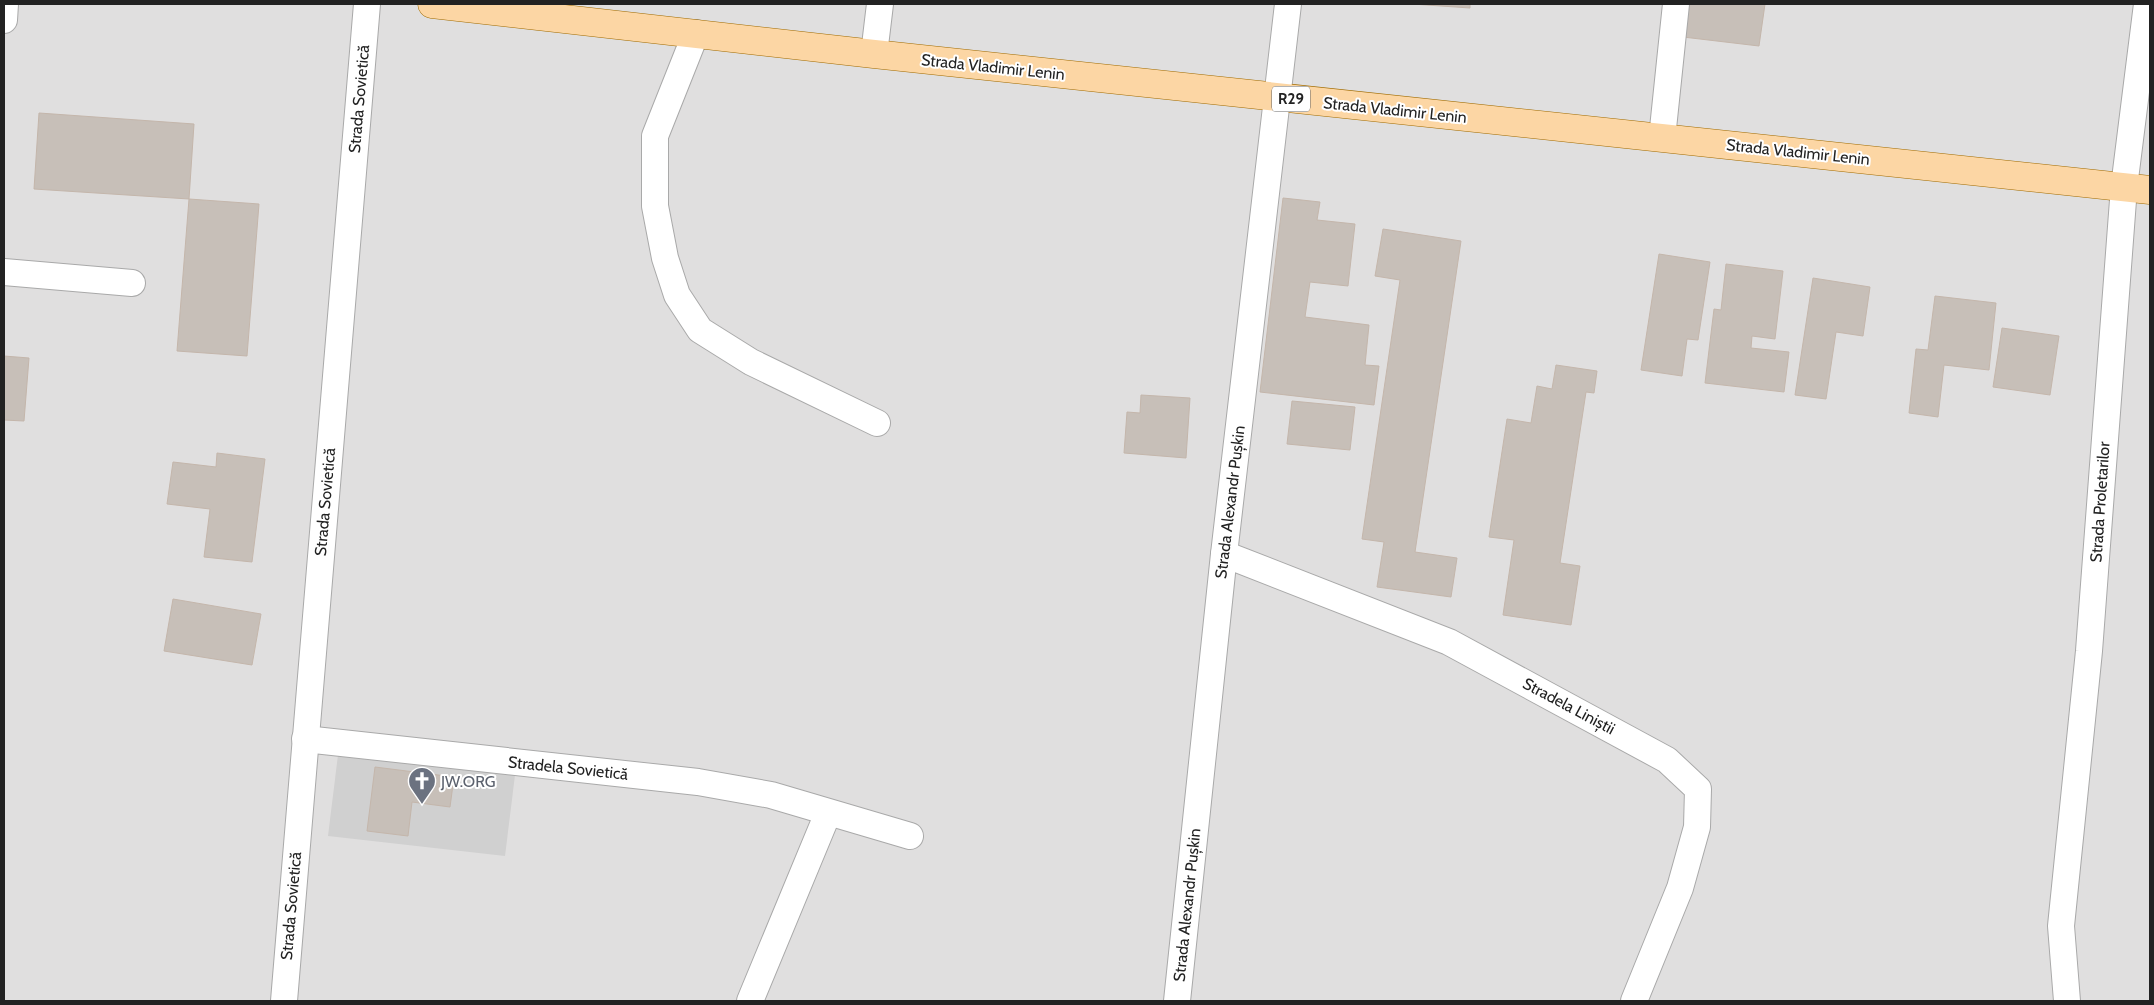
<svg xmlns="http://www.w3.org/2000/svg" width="2154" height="1005" viewBox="0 0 2154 1005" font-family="Cabin,sans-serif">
<rect width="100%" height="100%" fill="#f2efe9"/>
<rect fill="#e0dfdf" x="4" y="4" width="2146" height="997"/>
<path fill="#d0d0d0" d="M338 755 515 775 505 856 328 836Z"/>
<g fill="#c7bfb8" stroke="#c4b6ab">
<path d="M1412 4H1470V8Z"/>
<path d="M1687 4H1765L1759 46 1683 37Z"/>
<path d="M39 113 194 124 189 199 34 189Z"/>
<path d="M1283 198 1320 202 1317 220 1355 224 1348 286 1310 282 1305 317 1369 325 1365 365 1379 366 1374 405 1260 392Z"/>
<path d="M189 199 259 204 247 356 177 351Z"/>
<path d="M1383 229 1461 241 1415 552 1457 558 1451 597 1377 587 1384 542 1362 539 1400 280 1375 276Z"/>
<path d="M1659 254 1710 262 1698 340 1687 339 1682 376 1641 370Z"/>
<path d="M1726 264 1783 271 1775 339 1752 336 1751 348 1789 352 1784 392 1705 383 1714 309 1721 310Z"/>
<path d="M1813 278 1870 287 1863 336 1836 332 1826 399 1795 395Z"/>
<path d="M1935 296 1996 303 1989 370 1944 365 1938 417 1909 413 1916 349 1928 350Z"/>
<path d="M2002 328 2059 336 2050 395 1993 387Z"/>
<path d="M4 356 29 358 24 421 4 420Z"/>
<path d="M1556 365 1597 371 1594 393 1586 392 1560 563 1580 566 1571 625 1503 615 1514 540 1489 537 1507 419 1531 423 1537 386 1552 389Z"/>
<path d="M1141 395 1190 398 1186 458 1124 453 1127 412 1140 413Z"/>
<path d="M1292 401 1355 407 1350 450 1287 444Z"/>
<path d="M217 453 265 459 252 562 204 557 210 509 167 504 173 462 216 467Z"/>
<path d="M173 599 261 614 252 665 164 651Z"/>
<path d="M375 767 454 777 450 807 412 802 408 836 367 831Z"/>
</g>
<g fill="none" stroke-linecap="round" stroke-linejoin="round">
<defs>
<g id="minor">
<path d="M4 20 5 4"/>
<path d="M696 33 655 136V206L665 258 677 295 700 330 751 362 877 423"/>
<path d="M874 54 880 4"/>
<path d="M1662 138 1676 4"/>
<path d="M4 272 132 283"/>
<path d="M1224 554 1449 642 1667 760 1698 789 1697 827 1680 888 1634 1001"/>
<path d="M305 739 698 782 771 795 910 836"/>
<path d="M284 1001 367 4"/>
<path d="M750 1001 828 813"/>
<path d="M1177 1001 1224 554 1288 4"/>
<path d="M2067 1001 2061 926 2089 651 2124 187 2147 4"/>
</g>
<path id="primary" d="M432 4 874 54 2150 190"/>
</defs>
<use href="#minor" stroke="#a9a9a9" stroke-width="28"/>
<use href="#primary" stroke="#a06b00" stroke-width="29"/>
<use href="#minor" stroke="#fff" stroke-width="26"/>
<use href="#primary" stroke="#fcd6a4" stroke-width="28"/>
</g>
<defs>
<symbol id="church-pin" viewBox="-11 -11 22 30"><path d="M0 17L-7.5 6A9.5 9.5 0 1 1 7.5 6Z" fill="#6b7280" stroke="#fff"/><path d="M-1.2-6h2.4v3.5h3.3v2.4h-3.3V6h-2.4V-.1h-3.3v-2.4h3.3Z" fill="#fff"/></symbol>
</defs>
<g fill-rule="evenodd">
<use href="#church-pin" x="406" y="765" width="32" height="43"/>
</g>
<g text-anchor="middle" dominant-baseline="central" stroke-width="4" stroke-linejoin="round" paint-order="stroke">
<rect fill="#fff" stroke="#646464" stroke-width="1" x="1272" y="86.5" width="38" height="25" rx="4"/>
<g font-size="15" font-weight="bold" fill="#222">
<text x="1291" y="99">R29</text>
</g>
<g font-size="16" fill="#222" stroke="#fff">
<text transform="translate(993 67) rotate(6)">Strada Vladimir Lenin</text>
<text transform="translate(359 99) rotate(-85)">Strada Sovietică</text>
<text transform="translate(1395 110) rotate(6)">Strada Vladimir Lenin</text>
<text transform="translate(1798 152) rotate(6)">Strada Vladimir Lenin</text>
<text transform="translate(325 502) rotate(-85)">Strada Sovietică</text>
<text transform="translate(1230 502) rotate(-83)">Strada Alexandr Pușkin</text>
<text transform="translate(2100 502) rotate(-86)">Strada Proletarilor</text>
<text transform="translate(1569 706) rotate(28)">Stradela Liniștii</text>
<text transform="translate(568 768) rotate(6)">Stradela Sovietică</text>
<text transform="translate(1187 905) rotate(-84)">Strada Alexandr Pușkin</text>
<text transform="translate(291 906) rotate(-85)">Strada Sovietică</text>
</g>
<g font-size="16" fill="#5b616d" stroke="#fff" text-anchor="start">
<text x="441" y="781">JW.ORG</text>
</g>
</g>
<rect width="2154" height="1005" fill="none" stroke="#222222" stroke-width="10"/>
</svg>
